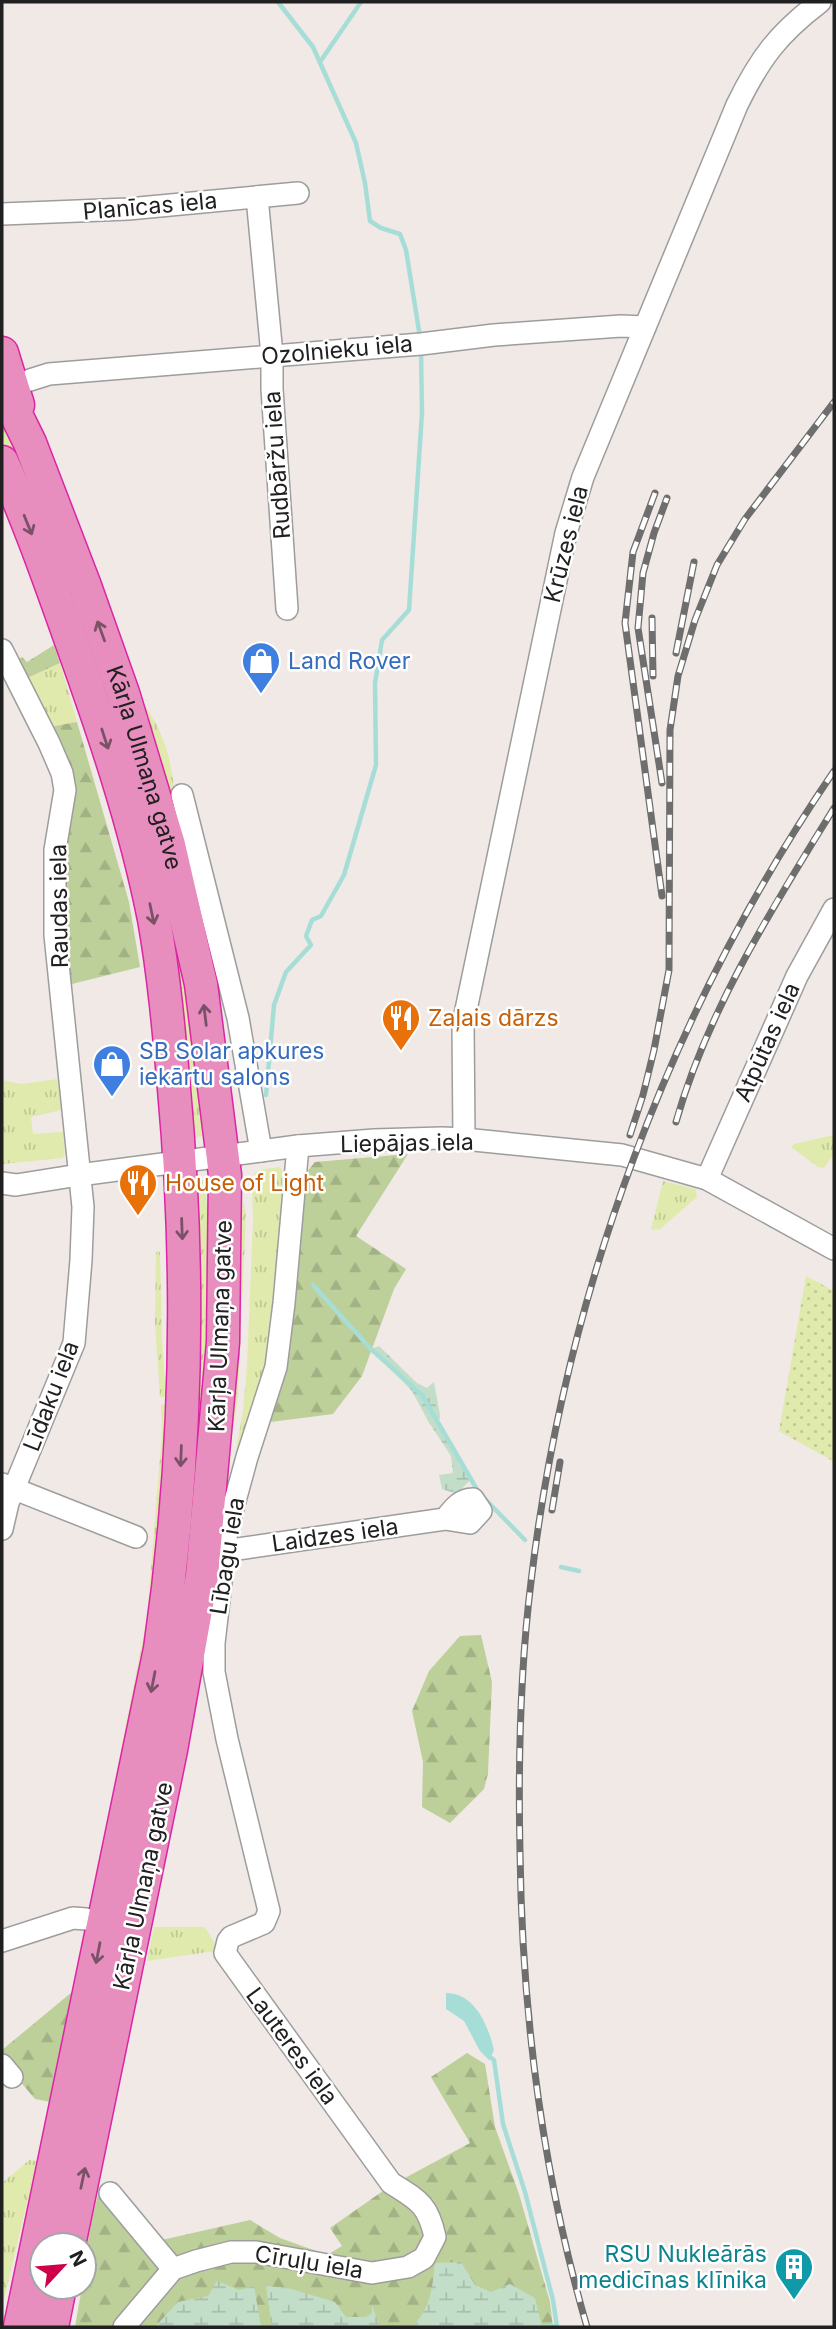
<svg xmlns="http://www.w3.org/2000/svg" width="836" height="2329" viewBox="0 0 836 2329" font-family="Inter,sans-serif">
<defs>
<pattern id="grass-tufts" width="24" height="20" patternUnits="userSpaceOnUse" patternTransform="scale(1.75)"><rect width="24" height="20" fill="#e0eaac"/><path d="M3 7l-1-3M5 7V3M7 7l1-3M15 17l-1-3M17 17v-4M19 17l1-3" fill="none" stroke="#c0c894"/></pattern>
<pattern id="forest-firs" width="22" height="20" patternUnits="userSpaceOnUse" patternTransform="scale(1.75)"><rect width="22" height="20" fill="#bdd09a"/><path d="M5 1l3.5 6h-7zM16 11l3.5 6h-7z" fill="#a2b284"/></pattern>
<pattern id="wetland-marsh" width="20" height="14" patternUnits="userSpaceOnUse" patternTransform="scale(1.75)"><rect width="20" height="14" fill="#c3dec8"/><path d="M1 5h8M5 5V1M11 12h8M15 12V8" fill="none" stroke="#a7beac"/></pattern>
<pattern id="garden-dots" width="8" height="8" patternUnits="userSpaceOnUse" patternTransform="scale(1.75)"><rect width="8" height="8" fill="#e0eaac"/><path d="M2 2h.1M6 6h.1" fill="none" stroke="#c0c894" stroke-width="1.8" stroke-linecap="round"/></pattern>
</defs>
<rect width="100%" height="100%" fill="#f0e9e6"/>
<g fill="url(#grass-tufts)">
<path d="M2 409 106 672 185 975 198 1081 202 1136 192 1138 184 1067 13 464 2 438Z"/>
<path d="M60 663 77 722 49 727 25 679Z"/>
<path d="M138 696C167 733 176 772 175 819Z"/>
<path d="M58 1079 61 1110 31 1117 33 1134 63 1132 65 1152 63 1158 2 1164V1080L21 1084Z"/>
<path d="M834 1135V1154L824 1168 818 1167 791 1147 794 1144Z"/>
<path d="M280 1167 286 1178 276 1331 229 1490 243 1411 247 1367 253 1221 252 1181 255 1173 259 1170Z"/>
<path d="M205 1180 209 1239 207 1386 189 1587 58 2245H47L156 1722 194 1181Z"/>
<path d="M663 1181 696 1189 697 1197 660 1229 651 1230Z"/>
<path d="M243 1200 246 1214 238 1397 227 1470Z"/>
<path d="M158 1251 160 1252 162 1340 166 1397H160L155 1323 156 1252Z"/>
<path d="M166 1404 151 1626 107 1838 119 1760 147 1618 162 1432 161 1405Z"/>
<path d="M154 1927H205L219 1951 215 1953 208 1952 147 1961Z"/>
<path d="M29 2160 37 2161 2 2308V2183Z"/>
</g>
<g fill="url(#forest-firs)">
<path d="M54 645 60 663 25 679 16 660 22 657 27 662Z"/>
<path d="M77 722 129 902 140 967 68 985 62 891 64 842 49 727Z"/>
<path d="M408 1154 356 1236 406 1269 394 1289 362 1376 333 1414 263 1423 305 1174 315 1162Z"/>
<path d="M481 1635 492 1682 488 1773 484 1789 450 1823 422 1807 423 1762 412 1711 429 1671 460 1636Z"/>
<path d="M72 1992 51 2102 35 2099 2 2060V2050Z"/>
<path d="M467 2053 485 2064 495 2127 519 2194 550 2302 553 2327H75L82 2287H84C84 2255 91 2219 100 2188L148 2245 153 2242 250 2220 280 2238 327 2255 342 2246 330 2228 390 2186 470 2143 431 2077Z"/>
</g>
<g fill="url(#wetland-marsh)">
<path d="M379 1346 417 1383 427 1388 434 1382 440 1415 439 1421 471 1479 457 1494 442 1489 439 1475 453 1473 451 1456 428 1421 412 1391 371 1349Z"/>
<path d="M461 2262 475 2285 491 2292 510 2284 535 2298 542 2327H412C431 2307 432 2290 435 2263Z"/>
<path d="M217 2281 239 2290 254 2286 261 2327H155L178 2302 208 2296Z"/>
<path d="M266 2286 288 2288 335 2302 346 2317H366L372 2313V2305L379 2325 387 2327H272Z"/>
</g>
<path fill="url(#garden-dots)" d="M806 1276 834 1291 833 1461 779 1431Z"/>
<path fill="#a6ded7" d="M446 1993C475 1993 488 2025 494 2050L489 2060 480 2051 464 2021 446 2009Z"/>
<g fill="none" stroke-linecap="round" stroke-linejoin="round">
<g stroke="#a6ded7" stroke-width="4.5">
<path d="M278 2 313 47 356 143 365 183 370 221 381 228 400 234 406 250 420 337"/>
<path d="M320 62 361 2"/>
<path d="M266 1095 274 1005 286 972 311 945 306 936 312 920 321 916 344 875 376 765 375 683 382 640 409 610 422 413 421 350"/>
<path d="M313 1285 371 1349 422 1395 479 1493"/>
<path d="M485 1499 525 1540"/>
<path d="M561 1567 579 1571"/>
<path d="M490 2057 494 2060 503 2124 525 2192 553 2300 557 2327"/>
<path d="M542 2327 557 2326"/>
</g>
<defs>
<g id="minor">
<path d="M257 197 272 355V389L287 609"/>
<path d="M2 214 128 209 298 193"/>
<path d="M30 380 49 374 421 344 494 335 621 326 645 327"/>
<path d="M2 650 49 743 62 773 65 790 55 850V935L83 1207 81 1260 74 1343 8 1503 2 1529"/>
<path d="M182 795 238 1018 261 1151"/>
<path d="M464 1139 463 1024 566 533 583 477 737 105C760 58 778 34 820 2"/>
<path d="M707 1179 797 976 834 909"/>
<path d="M2 1183 16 1185 79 1175 298 1146 374 1140 442 1138 464 1139 622 1155 707 1179 834 1249"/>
<path d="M2 1484 136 1537"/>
<path d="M224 1551 445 1519 470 1523 481 1511 473 1499C460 1499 453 1509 445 1519"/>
<path d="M2 1941 73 1918 86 1919"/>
<path d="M2 2065 12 2077"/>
<path d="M110 2193 173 2269"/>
<path d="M124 2327 173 2269 196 2261 231 2252H256L372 2273 408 2267 424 2258 435 2237C428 2204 418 2200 391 2183L225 1953 228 1941 231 1937 264 1923 269 1911 227 1739 214 1672V1643L227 1530 247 1457 276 1367 284 1303 298 1146"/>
</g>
<g id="highway">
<path d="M2 353 18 405"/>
<path id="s1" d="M2 386 30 443 85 586 123 693 169 845 201 984 225 1175 223 1342 202 1576 171 1750 69 2245"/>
<path d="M2 462C28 519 49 579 70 638 103 730 135 823 154 919 164 975 169 1032 174 1089 191 1276 187 1463 160 1649L20 2327"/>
<path d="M52 2327 60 2287"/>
</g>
</defs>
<use href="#minor" stroke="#9d9d9d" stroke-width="24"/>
<use href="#highway" stroke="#dc25a4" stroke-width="35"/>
<use href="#minor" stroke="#fff" stroke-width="21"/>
<use href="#highway" stroke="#e78ebe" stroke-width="32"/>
<defs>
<g id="rail">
<path d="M655 493 633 552 625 623 662 896"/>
<path d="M652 618 653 676"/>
<path d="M676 653 694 562"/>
<path d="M662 783 638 628 643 573 654 533 667 498"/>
<path d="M676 1122C708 1009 773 907 834 808"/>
<path d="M630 1135 643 1095 654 1050 669 970 670 730 678 676 695 620 717 565 745 519 834 402"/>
<path d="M552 1510 560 1462"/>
<path d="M587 2327C542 2172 522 2013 520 1852 518 1762 520 1671 531 1582 565 1293 670 1011 834 771"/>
</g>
</defs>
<use href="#rail" stroke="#6e6e6e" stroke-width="7"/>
<use href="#rail" stroke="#fff" stroke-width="4.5" stroke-dasharray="13" stroke-linecap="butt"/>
</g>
<defs><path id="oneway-shaft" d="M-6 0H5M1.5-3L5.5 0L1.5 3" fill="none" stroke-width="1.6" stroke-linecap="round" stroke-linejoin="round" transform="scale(1.75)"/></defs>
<g stroke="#7a5267">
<use href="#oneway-shaft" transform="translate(28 525) rotate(68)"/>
<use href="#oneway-shaft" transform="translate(101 631) rotate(-110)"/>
<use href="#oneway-shaft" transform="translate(105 739) rotate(72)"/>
<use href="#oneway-shaft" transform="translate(152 914) rotate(78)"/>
<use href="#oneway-shaft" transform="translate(205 1015) rotate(-97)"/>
<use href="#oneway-shaft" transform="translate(182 1229) rotate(88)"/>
<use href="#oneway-shaft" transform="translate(181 1456) rotate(92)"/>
<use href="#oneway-shaft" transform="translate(153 1682) rotate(101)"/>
<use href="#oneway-shaft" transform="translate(98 1953) rotate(101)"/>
<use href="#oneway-shaft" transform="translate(83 2178) rotate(-78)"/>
</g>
<defs>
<symbol id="shop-pin" viewBox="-11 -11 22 30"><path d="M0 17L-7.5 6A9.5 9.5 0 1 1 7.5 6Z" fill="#3f7fe0" stroke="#fff"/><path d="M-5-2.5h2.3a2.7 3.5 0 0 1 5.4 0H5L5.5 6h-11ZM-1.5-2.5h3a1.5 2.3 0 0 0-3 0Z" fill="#fff"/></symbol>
<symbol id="restaurant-pin" viewBox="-11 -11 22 30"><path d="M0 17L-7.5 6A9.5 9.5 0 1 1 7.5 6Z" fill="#e8710a" stroke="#fff"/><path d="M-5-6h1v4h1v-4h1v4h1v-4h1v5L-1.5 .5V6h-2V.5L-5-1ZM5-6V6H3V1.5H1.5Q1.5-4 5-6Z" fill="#fff"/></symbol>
<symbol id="building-pin" viewBox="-11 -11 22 30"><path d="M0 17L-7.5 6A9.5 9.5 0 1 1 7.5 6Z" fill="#0f9aa8" stroke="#fff"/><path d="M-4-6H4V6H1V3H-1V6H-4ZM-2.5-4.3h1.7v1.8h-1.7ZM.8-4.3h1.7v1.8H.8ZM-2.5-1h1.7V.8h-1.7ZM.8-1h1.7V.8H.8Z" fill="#fff"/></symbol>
</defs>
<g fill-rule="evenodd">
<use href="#shop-pin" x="239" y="639" width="44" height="60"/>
<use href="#restaurant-pin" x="379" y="996" width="44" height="60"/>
<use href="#shop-pin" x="90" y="1042" width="44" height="60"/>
<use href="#restaurant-pin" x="116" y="1161" width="44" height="60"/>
<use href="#building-pin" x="772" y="2245" width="44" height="60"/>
</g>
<g text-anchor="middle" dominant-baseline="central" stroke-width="5" stroke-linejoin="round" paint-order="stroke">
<g font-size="23" fill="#202020" stroke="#fff">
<text transform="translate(150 206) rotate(-5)">Planīcas iela</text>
<text transform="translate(337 350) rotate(-5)">Ozolnieku iela</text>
<text transform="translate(277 465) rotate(-94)">Rudbāržu iela</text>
<text transform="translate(566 544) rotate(-76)">Krūzes iela</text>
<text stroke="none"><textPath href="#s1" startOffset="408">Kārļa Ulmaņa gatve</textPath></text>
<text transform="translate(59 906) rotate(-91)">Raudas iela</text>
<text transform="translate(767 1042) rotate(-66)">Atpūtas iela</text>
<text transform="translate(407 1143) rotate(-1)">Liepājas iela</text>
<text transform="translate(220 1326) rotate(-88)">Kārļa Ulmaņa gatve</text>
<text transform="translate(51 1396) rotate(-69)">Līdaku iela</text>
<text transform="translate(335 1535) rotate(-8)">Laidzes iela</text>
<text transform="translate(227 1556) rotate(-81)">Lībagu iela</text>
<text transform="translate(143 1886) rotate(-78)">Kārļa Ulmaņa gatve</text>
<text transform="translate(292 2046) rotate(54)">Lauteres iela</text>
<text transform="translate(309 2262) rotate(9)">Cīruļu iela</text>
</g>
<g font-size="23" fill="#366cbe" stroke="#fff" text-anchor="start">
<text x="288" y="661">Land Rover</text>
<text x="139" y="1051">SB Solar apkures<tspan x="139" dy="26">iekārtu salons</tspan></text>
</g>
<g font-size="23" fill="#c56008" stroke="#fff" text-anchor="start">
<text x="428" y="1018">Zaļais dārzs</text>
<text x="165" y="1183">House of Light</text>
</g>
<g font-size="23" fill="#0d838f" stroke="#fff" text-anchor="end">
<text x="767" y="2254">RSU Nukleārās<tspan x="767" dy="26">medicīnas klīnika</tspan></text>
</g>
</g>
<rect width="836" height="2329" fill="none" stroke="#202020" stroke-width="7"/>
<g transform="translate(63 2266) rotate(64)"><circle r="33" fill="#ffffff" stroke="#a6a6a6" stroke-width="2"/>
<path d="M0-5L12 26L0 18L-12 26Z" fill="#cf0049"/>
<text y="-10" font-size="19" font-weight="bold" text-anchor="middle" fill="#202020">N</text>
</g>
</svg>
